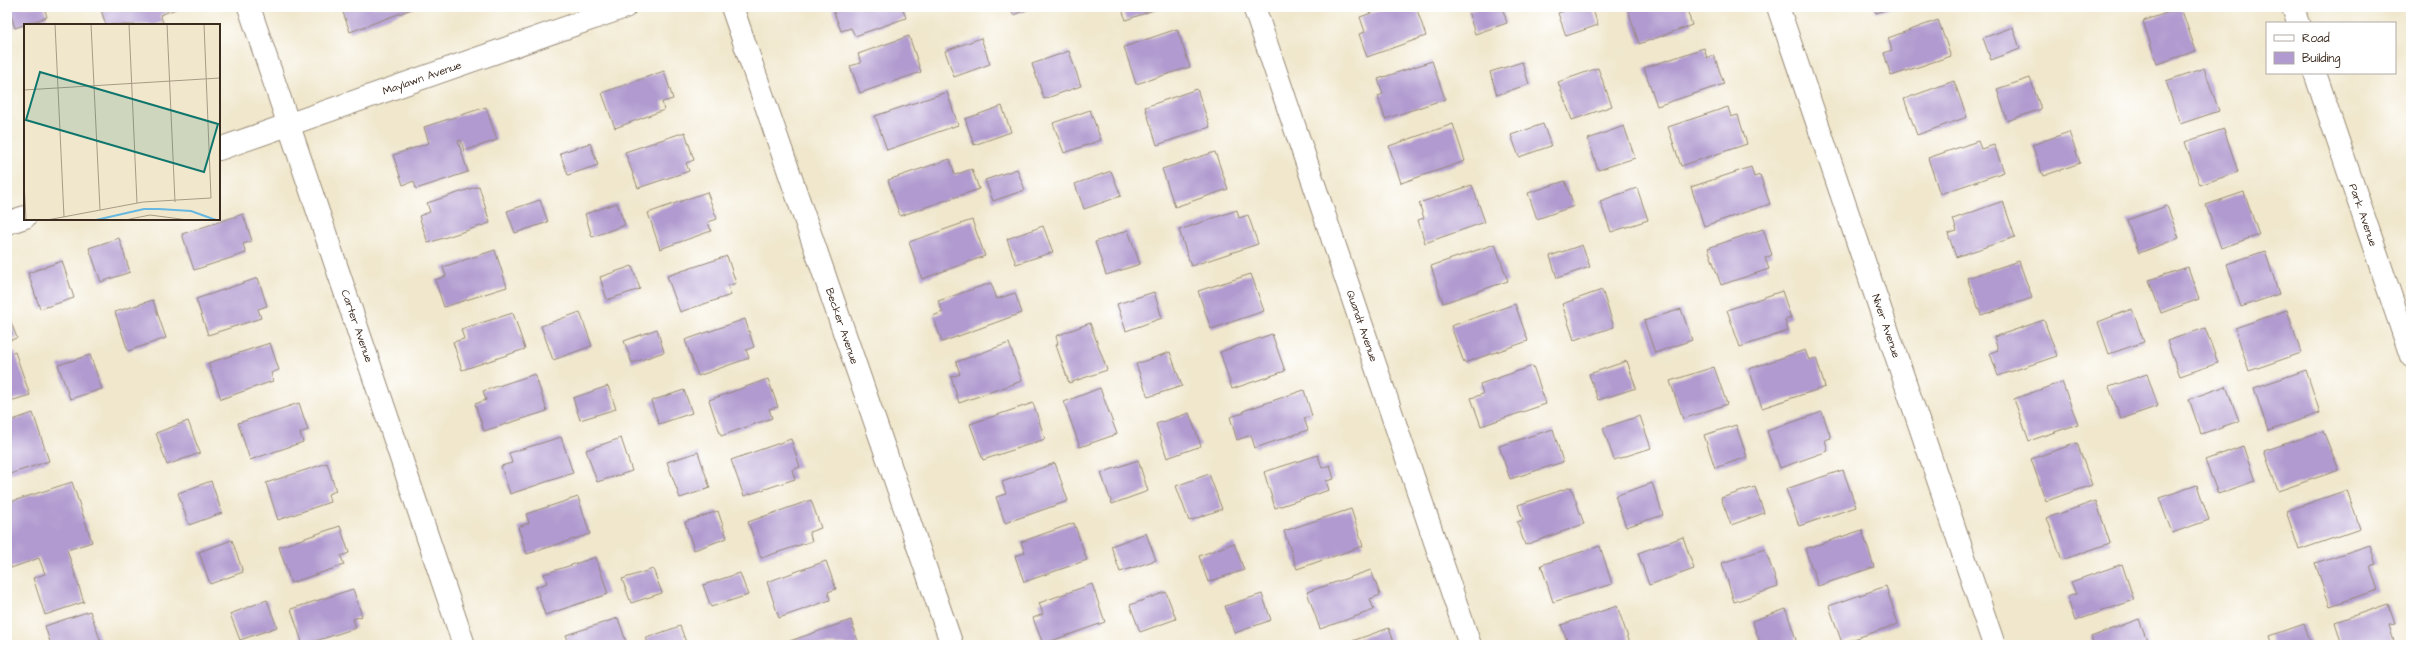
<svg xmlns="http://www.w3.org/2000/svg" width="2418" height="652" viewBox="0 0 2418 652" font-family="'Architects Daughter',sans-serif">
<rect width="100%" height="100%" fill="#fff"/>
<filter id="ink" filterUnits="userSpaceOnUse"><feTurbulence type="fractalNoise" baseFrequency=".025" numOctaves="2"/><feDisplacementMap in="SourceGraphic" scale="8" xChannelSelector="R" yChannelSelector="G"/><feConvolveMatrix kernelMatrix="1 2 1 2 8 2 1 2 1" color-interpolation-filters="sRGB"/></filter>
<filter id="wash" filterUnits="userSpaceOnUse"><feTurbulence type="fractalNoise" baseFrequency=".012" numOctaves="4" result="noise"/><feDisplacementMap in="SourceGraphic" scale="16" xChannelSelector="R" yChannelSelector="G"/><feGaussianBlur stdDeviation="0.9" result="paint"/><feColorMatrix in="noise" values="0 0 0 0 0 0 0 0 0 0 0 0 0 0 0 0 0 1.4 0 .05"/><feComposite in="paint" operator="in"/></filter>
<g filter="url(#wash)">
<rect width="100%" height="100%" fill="#f0e7cc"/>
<g id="blocks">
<g fill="#b09acf">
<path d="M8 7H44L47 17 15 28Z"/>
<path d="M100 7H175L176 9 160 15 163 22 155 25H106Z"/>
<path d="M341 7H417L350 32Z"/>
<path d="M832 7H902L906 18 855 36 851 28 841 31Z"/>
<path d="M1011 7H1035L1013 15Z"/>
<path d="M1121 7H1162L1126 20Z"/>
<path d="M1389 7H1416L1426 36 1367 57 1359 34 1365 32 1360 17Z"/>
<path d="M1481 7H1502L1507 23 1475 34 1468 11Z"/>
<path d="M1576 7H1592L1598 25 1566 36 1558 13Z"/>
<path d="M1627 7H1686L1692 25 1639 44Z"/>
<path d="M1874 7H1894L1876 13Z"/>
<path d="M2181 8 2196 51 2157 64 2143 21Z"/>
<path d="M1938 20 1951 56 1891 76 1884 53 1892 50 1888 38Z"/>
<path d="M2013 27 2020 49 1991 60 1983 38Z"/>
<path d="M1177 29 1190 67 1136 84 1124 47Z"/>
<path d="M909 36 921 72 860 93 850 66 861 63 858 54Z"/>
<path d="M981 38 990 64 954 77 945 51Z"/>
<path d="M1704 48 1707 58 1714 55 1724 84 1657 106 1644 68Z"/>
<path d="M1069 51 1081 86 1044 99 1032 64Z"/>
<path d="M1432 61 1445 99 1385 119 1378 96 1383 94 1378 79Z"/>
<path d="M1522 62 1529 84 1497 95 1490 72Z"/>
<path d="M1598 68 1612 106 1572 120 1558 82Z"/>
<path d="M2204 68 2219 111 2180 124 2166 81Z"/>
<path d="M664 71 673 99 662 102 664 110 615 128 602 93Z"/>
<path d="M2030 78 2041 109 2007 121 1997 89Z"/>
<path d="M1954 81 1967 117 1917 135 1904 99Z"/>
<path d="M1197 89 1210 127 1157 145 1145 107Z"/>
<path d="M947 92 958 125 887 150 875 116Z"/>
<path d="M1002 106 1011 132 974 145 965 119Z"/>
<path d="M486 107 497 140 464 151 461 140 458 141 468 172 416 189 414 181 403 185 393 155 429 143 424 127Z"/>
<path d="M1728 107 1731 117 1738 115 1747 144 1681 166 1668 127Z"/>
<path d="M1090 110 1101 140 1064 153 1053 123Z"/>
<path d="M1453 124 1465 161 1401 183 1389 146Z"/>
<path d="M1543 124 1551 146 1519 157 1511 135Z"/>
<path d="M1624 126 1635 158 1598 170 1588 139Z"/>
<path d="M2224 129 2238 172 2200 185 2185 142Z"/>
<path d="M685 132 694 160 686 163 689 171 638 188 625 152Z"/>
<path d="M2069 132 2080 163 2043 176 2032 145Z"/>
<path d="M1978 141 1981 149 1994 145 2004 172 1940 194 1928 158Z"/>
<path d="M590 143 598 165 568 175 560 153Z"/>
<path d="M1215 152 1228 189 1175 207 1162 169Z"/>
<path d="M950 159 955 175 972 169 979 189 900 216 888 180Z"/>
<path d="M1751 167 1754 177 1760 175 1770 204 1704 226 1691 187Z"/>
<path d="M1017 169 1025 190 993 201 985 180Z"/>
<path d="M1111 171 1121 196 1084 209 1075 184Z"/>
<path d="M1565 181 1574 206 1537 219 1528 193Z"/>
<path d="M1472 185 1485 222 1425 243 1418 220 1424 218 1419 203Z"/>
<path d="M479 186 490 223 428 243 419 216 430 212 427 203Z"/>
<path d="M1637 188 1648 220 1611 232 1600 201Z"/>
<path d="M707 192 717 219 708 222 711 231 660 249 648 213Z"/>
<path d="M2244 192 2259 235 2221 248 2206 205Z"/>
<path d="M540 200 548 222 515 233 507 211Z"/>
<path d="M2003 201 2015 237 1956 257 1948 234 1957 231 1953 219Z"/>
<path d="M617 203 625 225 592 237 585 214Z"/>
<path d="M2167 206 2179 238 2139 253 2127 220Z"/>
<path d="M1237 210 1239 218 1248 215 1258 244 1191 266 1179 230Z"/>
<path d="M243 214 252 241 243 244 246 253 194 270 182 234Z"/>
<path d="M972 220 985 256 922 279 909 242Z"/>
<path d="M1043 226 1053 252 1016 264 1007 239Z"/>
<path d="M1763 229 1772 255 1765 258 1769 269 1721 285 1708 248Z"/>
<path d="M1128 230 1140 264 1106 275 1095 242Z"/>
<path d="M119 238 130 272 101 282 89 248Z"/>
<path d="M1495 244 1508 281 1443 303 1431 266Z"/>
<path d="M1582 245 1590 267 1557 278 1550 256Z"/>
<path d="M495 250 507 287 444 307 435 280 446 276 443 267Z"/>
<path d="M2265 251 2279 294 2241 307 2227 264Z"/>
<path d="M727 256 736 283 728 286 731 295 680 312 667 276Z"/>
<path d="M62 261 74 298 40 309 28 273Z"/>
<path d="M2019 261 2032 298 1981 315 1967 278Z"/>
<path d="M632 266 640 289 607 300 600 277Z"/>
<path d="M2188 267 2199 299 2161 313 2149 280Z"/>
<path d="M1251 274 1264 311 1211 329 1198 291Z"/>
<path d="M258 278 267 306 258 309 261 318 208 335 196 299Z"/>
<path d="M991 283 997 299 1015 293 1022 313 942 342 933 316 943 312 938 301Z"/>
<path d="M1602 290 1614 327 1574 340 1562 304Z"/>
<path d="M1782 291 1791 318 1785 320 1788 331 1740 347 1727 310Z"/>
<path d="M1154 292 1162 318 1126 331 1117 304Z"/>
<path d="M153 300 166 338 128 351 115 312Z"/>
<path d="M1515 304 1528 341 1464 363 1451 326Z"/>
<path d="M1681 309 1692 340 1655 353 1644 321Z"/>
<path d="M2132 309 2144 342 2109 354 2098 322Z"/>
<path d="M2287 310 2301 353 2249 371 2235 328Z"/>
<path d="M7 312 17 338 7 341Z"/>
<path d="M580 312 592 346 553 360 541 326Z"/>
<path d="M513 313 525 349 462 370 453 342 464 339 461 329Z"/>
<path d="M745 319 754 347 746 350 749 358 698 376 685 340Z"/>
<path d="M2044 320 2057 356 1998 376 1990 353 1998 350 1994 337Z"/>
<path d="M1090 323 1107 370 1069 383 1056 345 1058 344 1056 336Z"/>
<path d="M2205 328 2218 363 2180 376 2167 341Z"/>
<path d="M657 329 664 352 632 363 624 341Z"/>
<path d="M1272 334 1285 371 1232 389 1220 352Z"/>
<path d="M270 343 279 370 271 373 273 381 221 399 208 363Z"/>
<path d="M1009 343 1022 381 959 403 951 377 960 374 956 362Z"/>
<path d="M1805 350 1809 360 1816 358 1825 387 1762 408 1749 369Z"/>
<path d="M15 352 30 395 7 402V355Z"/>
<path d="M1170 352 1182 386 1148 397 1136 364Z"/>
<path d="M90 355 102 389 70 399 58 365Z"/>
<path d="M1627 361 1636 388 1598 400 1589 374Z"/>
<path d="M1533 366 1546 404 1481 426 1471 398 1483 394 1480 384Z"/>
<path d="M1714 367 1727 404 1683 419 1670 381Z"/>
<path d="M2306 370 2320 413 2268 431 2254 388Z"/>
<path d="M535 374 547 411 484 431 475 404 486 400 483 391Z"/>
<path d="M2147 374 2158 406 2121 419 2109 387Z"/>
<path d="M768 379 778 407 769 409 772 418 721 436 709 400Z"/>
<path d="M2062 382 2078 424 2029 441 2014 399Z"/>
<path d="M608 386 616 409 580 420 573 398Z"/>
<path d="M2226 386 2239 421 2201 434 2189 399Z"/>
<path d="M1100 388 1117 434 1080 447 1064 402Z"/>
<path d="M684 390 692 413 659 424 651 401Z"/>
<path d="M1304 390 1312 416 1304 418 1308 430 1255 448 1251 435 1237 440 1230 417 1244 413 1243 411Z"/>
<path d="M299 403 308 430 300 433 303 442 250 460 238 423Z"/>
<path d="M1033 403 1045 439 983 460 970 424Z"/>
<path d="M1822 412 1831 438 1825 440 1828 451 1780 468 1767 431Z"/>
<path d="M33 413 49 461 7 475V422Z"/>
<path d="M1189 413 1201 446 1167 458 1156 424Z"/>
<path d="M1640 416 1651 448 1614 460 1603 428Z"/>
<path d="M188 421 200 453 167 465 156 433Z"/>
<path d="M1736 425 1747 457 1715 468 1704 435Z"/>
<path d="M1553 429 1563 462 1510 479 1499 446Z"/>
<path d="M2323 431 2339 470 2278 491 2264 451Z"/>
<path d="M561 437 573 473 510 494 501 466 512 463 509 453Z"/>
<path d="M621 438 632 471 597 482 586 450Z"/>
<path d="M791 439 800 467 792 470 795 479 744 496 731 460Z"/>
<path d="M2077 443 2092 485 2046 501 2031 459Z"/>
<path d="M2243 446 2255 481 2218 494 2205 460Z"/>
<path d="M698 452 710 488 680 498 667 462Z"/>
<path d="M1318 455 1322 468 1330 465 1334 479 1326 481 1329 490 1275 508 1264 472Z"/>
<path d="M1138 460 1148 491 1112 504 1101 473Z"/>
<path d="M327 463 336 491 328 494 330 502 278 520 266 483Z"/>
<path d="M1055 463 1068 501 1005 523 996 497 1006 494 1002 482Z"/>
<path d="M1843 470 1856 507 1799 526 1786 489Z"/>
<path d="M1209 474 1222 509 1189 521 1176 486Z"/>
<path d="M211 481 222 513 189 525 178 493Z"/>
<path d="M72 482 92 542 67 550 84 602 45 615 33 578 45 574 39 558 11 568 7 556V503Z"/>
<path d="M1652 483 1663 515 1626 527 1615 496Z"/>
<path d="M2197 485 2209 520 2172 533 2159 498Z"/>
<path d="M1571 487 1584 524 1525 545 1517 522 1523 520 1518 505Z"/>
<path d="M1755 487 1764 513 1731 525 1721 498Z"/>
<path d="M2347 490 2360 529 2299 550 2286 511Z"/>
<path d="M578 497 590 534 527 554 518 527 529 523 526 514Z"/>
<path d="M811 500 821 528 809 532 812 541 761 558 748 522Z"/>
<path d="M2096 501 2110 543 2062 560 2047 518Z"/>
<path d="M1351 509 1363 546 1297 569 1284 531Z"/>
<path d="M718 511 727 538 694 550 685 522Z"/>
<path d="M1074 523 1087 560 1024 582 1015 556 1025 553 1021 542Z"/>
<path d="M340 526 349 553 341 556 344 565 291 583 279 547Z"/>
<path d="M1862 530 1874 567 1818 586 1805 549Z"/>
<path d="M1146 533 1156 560 1120 572 1111 546Z"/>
<path d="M1683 537 1694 569 1649 585 1638 553Z"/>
<path d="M232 540 243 572 210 584 199 552Z"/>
<path d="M1234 543 1244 570 1208 582 1199 556Z"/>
<path d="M2370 545 2376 565 2370 567 2378 590 2330 606 2315 563Z"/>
<path d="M1600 546 1612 584 1553 602 1541 565Z"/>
<path d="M1765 549 1778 587 1734 602 1722 563Z"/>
<path d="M596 557 608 594 545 615 536 587 547 583 544 574Z"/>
<path d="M826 561 836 589 828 592 830 600 779 618 767 582Z"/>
<path d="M2122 564 2134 600 2075 621 2067 597 2076 594 2071 582Z"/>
<path d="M653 569 662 593 631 603 622 579Z"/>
<path d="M1371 570 1380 595 1370 599 1374 610 1320 629 1307 592Z"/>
<path d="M740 573 748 595 711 607 703 585Z"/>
<path d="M1092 584 1105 622 1043 644 1033 618 1043 614 1039 603Z"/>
<path d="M1886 586 1898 624 1842 643 1829 606Z"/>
<path d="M353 589 362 616 353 619 356 628 303 645 291 609Z"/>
<path d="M1166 592 1176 619 1140 632 1130 605Z"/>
<path d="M1262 594 1271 620 1235 633 1225 606Z"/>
<path d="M267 600 277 627 240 640 230 614Z"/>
<path d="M2388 604 2395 624 2389 625 2395 645H2342L2335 622Z"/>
<path d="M1617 606 1630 643 1569 645 1561 625Z"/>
<path d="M1786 609 1797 643 1791 645H1761L1752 621Z"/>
<path d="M90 611 102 645H51L45 626Z"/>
<path d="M618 618 627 645H570L566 635Z"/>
<path d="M2139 619 2149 645H2094L2091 637Z"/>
<path d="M851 620 859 645H791L790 641Z"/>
<path d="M2304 624 2312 645H2273L2270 636Z"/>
<path d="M680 626 687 645H649L646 638Z"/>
<path d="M1389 628 1395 645H1341Z"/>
</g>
</g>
</g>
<g filter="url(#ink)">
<use href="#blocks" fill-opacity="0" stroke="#968875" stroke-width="1"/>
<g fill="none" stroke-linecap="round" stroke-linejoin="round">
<defs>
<g id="minor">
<path d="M249 7 464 645"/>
<path d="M732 7 952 645"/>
<path d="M1254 7 1470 645"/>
<path d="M1778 7 1994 645"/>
<path d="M2293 7 2298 23"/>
<path d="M2315 73 2411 356"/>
<path d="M219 149 625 7"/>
<path d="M7 223 25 217"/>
</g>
</defs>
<use href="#minor" stroke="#968875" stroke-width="24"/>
<use href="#minor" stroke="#fff" stroke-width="22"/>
</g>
</g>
<g text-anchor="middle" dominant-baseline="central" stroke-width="3.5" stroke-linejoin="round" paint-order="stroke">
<g font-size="11" fill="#3b2a1e" stroke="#fff">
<text transform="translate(422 78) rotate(-19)">Maylawn Avenue</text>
<text transform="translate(2363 215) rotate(71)">Park Avenue</text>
<text transform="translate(357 326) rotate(71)">Carter Avenue</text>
<text transform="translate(842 326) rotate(71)">Becker Avenue</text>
<text transform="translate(1362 326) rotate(71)">Quandt Avenue</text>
<text transform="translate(1886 326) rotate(71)">Niver Avenue</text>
</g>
</g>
<g transform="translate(24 24)">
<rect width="196" height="196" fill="#f0e7cc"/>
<path fill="none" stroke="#66b8e1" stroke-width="2" d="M72 196 120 185H135L167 187 192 196"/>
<path fill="none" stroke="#a89b86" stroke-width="1" d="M31 0 40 193M67 0 76 186M105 0 113 179M143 0 151 178M0 66 196 54M0 158 2 196M23 196 119 178 187 174 180 0M101 196 126 191 164 196"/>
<path fill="#0f766e" fill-opacity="0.15" stroke="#0f766e" stroke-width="2" d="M16 48 194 100 180 148 2 96Z"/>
<rect width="196" height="196" fill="none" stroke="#3b2a1e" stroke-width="2"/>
</g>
<rect width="2418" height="652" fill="none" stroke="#fff" stroke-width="24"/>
<rect x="2266" y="22" width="130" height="52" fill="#ffffff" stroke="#b1aaa5"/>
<rect x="2274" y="35" width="20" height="6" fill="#ffffff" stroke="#b1aaa5"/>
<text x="2302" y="42" font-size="12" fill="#3b2a1e">Road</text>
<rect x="2274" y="52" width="20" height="12" fill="#b09acf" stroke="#b1aaa5"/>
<text x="2302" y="62" font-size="12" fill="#3b2a1e">Building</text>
</svg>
